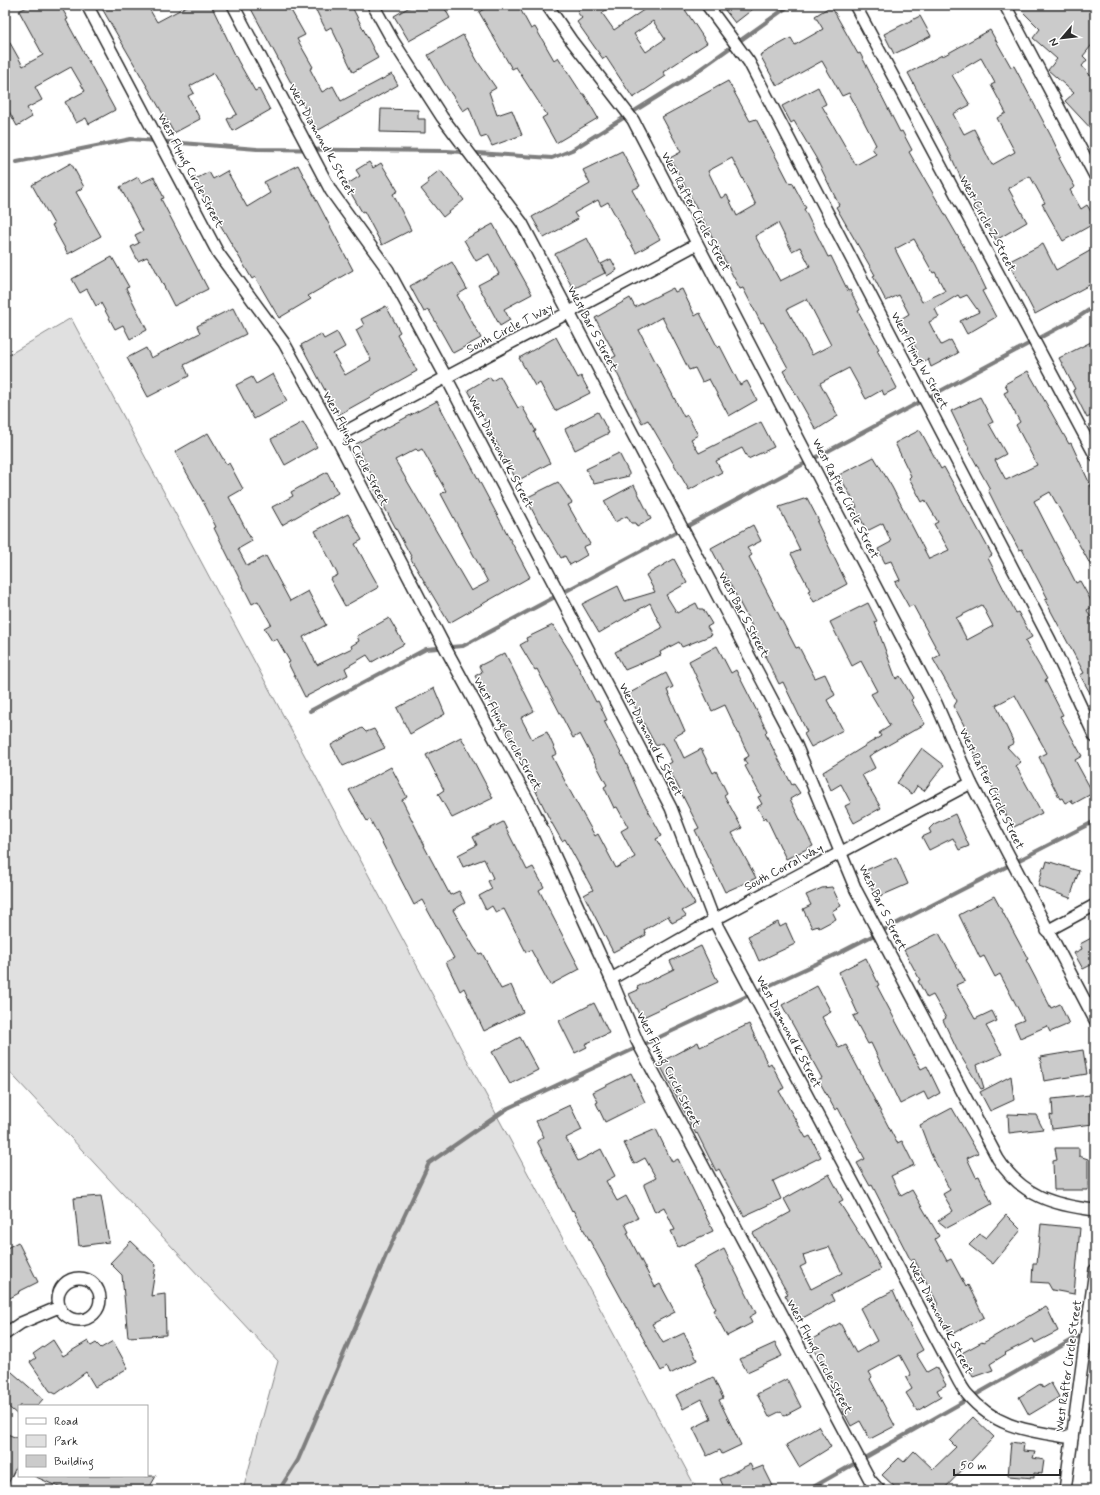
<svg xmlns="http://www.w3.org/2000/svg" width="1100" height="1495" viewBox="0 0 1100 1495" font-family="Mynerve,sans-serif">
<rect width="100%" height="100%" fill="#fff"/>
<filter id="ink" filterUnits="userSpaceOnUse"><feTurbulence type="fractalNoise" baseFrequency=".025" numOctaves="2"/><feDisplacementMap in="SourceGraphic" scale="8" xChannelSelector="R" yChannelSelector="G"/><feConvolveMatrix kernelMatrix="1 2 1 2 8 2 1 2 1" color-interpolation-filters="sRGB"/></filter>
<g filter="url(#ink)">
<path fill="#e0e0e0" stroke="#868686" d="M71 318 697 1490H243L278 1361 5 1067V357Z"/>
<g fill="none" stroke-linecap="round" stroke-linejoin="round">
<g stroke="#7e7e7e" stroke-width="4">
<path d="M17 162 131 139 257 149 447 151 552 158 572 150 689 77 790 5"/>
<path d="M310 711 426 649 463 646 1077 318 1095 306"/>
<path d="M279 1490 298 1460 387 1253 429 1163 508 1108 839 953 1095 821"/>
<path d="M808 1490 1095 1327"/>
</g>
</g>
<g fill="#cbcbcb" stroke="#2b2b2b" fill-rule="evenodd">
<path d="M31 5H60L68 19 66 20 115 110 89 124 86 118 76 123 65 102 85 91 71 67 35 87 42 100 27 108 32 117 17 126 5 104V34L23 66 43 55 19 11Z"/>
<path d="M100 5H147L157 22 189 5H211L238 61 255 91 259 89 270 110 233 131 227 119 237 114 214 73 190 86 194 93 188 96 200 119 174 133Z"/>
<path d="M249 5H288L305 35 297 39 313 67 310 69 322 92 333 86 341 101 392 74 398 85 317 131Z"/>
<path d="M321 5H351L378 58 353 72 331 27 326 30 315 8Z"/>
<path d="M413 5H443L450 18 409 41 394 16Z"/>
<path d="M491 5H518L531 29 535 27 554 60 558 57 582 94H584L598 118 556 143 542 118 547 115 516 67 512 69 479 12Z"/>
<path d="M586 5H612L602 13 614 30 651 5H682L707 43 663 72 666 76 633 98 606 57 603 59 577 22 582 18 577 12ZM653 21 665 39 646 52 634 34Z"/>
<path d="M721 5H758L735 23Z"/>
<path d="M1016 5H1095V41L1083 56 1087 60 1082 66 1095 81V133L1065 101 1074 93 1048 70 1057 59 1033 38 1040 29Z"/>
<path d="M831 6 858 54 860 53 900 132 902 131 912 150 909 152 975 266 986 289 982 291 996 317 967 334 960 321 979 312 967 295 960 298 958 295 935 309 939 317 929 322 941 345 951 340 958 353 931 367 928 359 921 363 915 351 917 350 899 320 909 314 899 295 886 301 873 276 875 275 836 207 839 205 816 158 794 121 791 123 782 106 818 87 826 104 822 106 856 165 876 154 872 148 876 145 849 93 842 96 822 61 777 86 760 55 791 38 795 45 823 29 815 16ZM914 239 933 273 935 272 945 291 922 302 895 249Z"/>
<path d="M920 16 931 36 894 54 884 34Z"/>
<path d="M990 30 1011 67 1014 66 1051 136 1061 157 1059 158 1075 187 1070 190 1081 209 1087 205 1095 218V223L1063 241 1042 204 1045 203 1030 176 1008 188 1027 222 996 240 964 185 945 143 908 73 942 55 943 56ZM981 58 995 83 991 85 1006 113 997 118 1015 152 992 165 974 129 964 134 953 114 970 105 952 75Z"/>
<path d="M463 35 478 62 496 88 489 92 497 115 512 110 522 135 492 146 487 136 481 138 469 107 463 111 444 83 428 55Z"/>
<path d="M728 81 750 121 756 119 790 184 792 182 806 208 804 209 828 257 831 256 848 291 850 290 860 310 858 311 879 349 877 350 897 388 884 395 882 390 866 399 849 368 820 383 838 416 816 430 783 371 788 368 763 322 761 323 743 288 740 289 670 158 681 152 662 117ZM732 158 756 205 737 216 727 195 721 198 708 171ZM778 223 792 251 800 247 810 266 780 281 755 236ZM807 299 831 345 812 355 787 309Z"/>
<path d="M381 109 418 110V119H425V133L380 132Z"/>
<path d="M622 151 640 186 632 190 660 239 636 253 608 202 601 206 598 200 574 213 578 219 544 238 532 217 590 184 583 170Z"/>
<path d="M369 162 373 168 381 163 398 191 393 194 411 230 382 245 364 211 362 212 346 185 360 176 356 170Z"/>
<path d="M71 163 84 187 76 192 101 236 68 254 52 225 54 224 32 185Z"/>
<path d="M298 165 353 270 308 296 311 299 279 318 255 277 252 279 194 180 209 172 213 179 227 171 247 207 270 193 264 182Z"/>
<path d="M440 170 464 200 443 217 421 189 429 183 427 180Z"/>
<path d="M138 177 141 183 154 177 164 198 161 199 208 289 174 306 151 261 150 262 147 257 138 261 131 247 139 243 135 235 143 231 120 187Z"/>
<path d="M493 224 532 294 504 309 510 320 500 326 478 285 499 274 489 254 476 261 464 240Z"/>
<path d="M587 238 605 273 573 289 555 254Z"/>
<path d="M1043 244 1056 270 1095 248V282L1035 314 1008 262Z"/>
<path d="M112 257 129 287 126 288 147 330 130 339 123 325 115 329 101 303 96 306 87 289 80 293 72 279Z"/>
<path d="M611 259 617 270 607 276 601 264Z"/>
<path d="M452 262 467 289 457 295 481 338 453 353 429 310 424 312 410 286Z"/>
<path d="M673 288 675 292 682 289 695 316 700 313 718 348 720 346 740 385 747 381 757 400 729 416 709 379 702 382 695 368 689 370 662 317 639 330 684 417 687 415 698 435 691 439 699 453 761 422 774 447 748 459 742 448 716 461 722 472 689 490 648 420 642 423 610 359 616 356 595 318 630 298 635 307Z"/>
<path d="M386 306 400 332 397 334 417 371 338 415 301 345 321 334 324 339 337 332 345 347 333 354 345 375 371 360 356 330 364 325 361 319Z"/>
<path d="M233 308 246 334 184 365 189 376 148 397 127 358 146 348 151 358 200 333 197 326Z"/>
<path d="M556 337 578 378 581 376 590 393 555 411 540 383 535 386 519 358Z"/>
<path d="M1095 340V414L1087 418 1073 390 1075 389 1059 358Z"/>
<path d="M1028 371 1069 444 1071 443 1095 495V573L1050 492 1034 501 1076 583 1080 581 1094 606 1087 610 1095 626V702L1080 675 1084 673 1045 600 1048 599 1022 549 1019 550 1000 514 988 490 990 489 968 449 969 448 951 411 980 397 993 422 989 424 1006 454 995 460 1006 480 1037 465 1016 425 1020 422 1004 393 1008 391 1005 384Z"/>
<path d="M273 374 287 401 254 419 236 385 252 377 256 384Z"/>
<path d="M500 376 518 408 522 406 536 431 534 432 550 463 517 481 468 390 490 377 492 381Z"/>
<path d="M437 401 530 577 449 623 411 559 412 558 373 486 376 484 356 444ZM416 449 418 451 422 449 446 491 441 494 488 582 471 591 395 460Z"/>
<path d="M598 412 609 433 575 450 565 429Z"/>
<path d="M303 422 317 447 285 465 271 439Z"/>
<path d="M920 430 941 469 944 467 992 555 988 558 1016 613 1018 612 1032 637 1025 641 1047 679 1045 680 1063 715 1060 716 1082 756 1075 760 1093 793 1073 804 1071 800 1065 803 1062 798 1060 799 1039 757 1047 753 1015 695 996 705 1014 743 1007 747 1021 762 1016 766 1042 813 1012 828 1005 813H1006L967 738 970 737 954 706 957 701 933 659 940 655 913 605 909 607 895 582 900 580 891 561 885 563 878 549 891 542 883 523 867 531 855 508 857 507 839 475 874 457 892 487 929 559 949 550 934 524 938 522 925 500 922 502 909 478 911 476 895 443ZM982 605 993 626 967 640 956 618Z"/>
<path d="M208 433 226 464 229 463 243 489 229 497 252 541 238 549 247 566 266 556 290 601 308 591 326 625 303 637 317 665 352 648 351 646 359 641 357 636 389 618 404 644 372 662 367 655 345 668 348 675 305 697 288 663 290 662 277 639 272 641 264 628 271 624 258 601 252 604 214 528 216 527 206 507 175 452Z"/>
<path d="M619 453 629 473V476L594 484 586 469Z"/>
<path d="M327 472 338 493 282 525 272 507 293 496 291 492Z"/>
<path d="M558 482 572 503 568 505 590 544 583 547 587 555 570 565 565 556 561 558 540 522 539 523 526 498Z"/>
<path d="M634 485 651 519 637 527 635 523H631L627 516 615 522 604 501Z"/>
<path d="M807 498 819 521 817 522 847 584 814 602 808 591 810 590 791 554 800 550 779 507Z"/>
<path d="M348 514 362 540 355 544 379 587 345 606 330 579 338 575 315 531Z"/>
<path d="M753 525 761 541 747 548 752 555 749 557 796 648 799 647 815 678 825 674 835 695 827 700 843 730 811 747 804 734 807 732 783 682 779 684 765 656 767 655 711 548Z"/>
<path d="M674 559 687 583 666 595 677 613 696 603 699 609H703L712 624 707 627 712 635 682 647 679 642 660 652 661 655 625 670 615 652 662 628 650 603 599 633 582 604 618 586 625 601 655 592 646 575Z"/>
<path d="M868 603 877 621 875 622 896 679 900 676 913 698 911 700 925 724 869 756 875 768 862 775 881 808 854 823 845 806 851 803 841 784 831 790 823 772 881 736 879 733 890 726 871 694 877 691 861 661 852 666 830 622Z"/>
<path d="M553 625 572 655 596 702 598 701 607 720 604 721 626 763 640 796 662 836 656 839 695 904 682 911 686 916 672 923 668 916 644 930 646 935 613 952 584 895 593 890 565 839 562 841 549 818 508 734 475 676 482 672 479 666 505 653 534 711 521 718 532 739 547 732 557 754 552 756 570 791 595 836 598 834 616 868 635 857 621 831 628 827 617 807 614 808 604 787 607 785 580 734 573 738 537 669 535 670 520 645 527 641 526 638Z"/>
<path d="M717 646 731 673 736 670 767 731 765 733 792 785 794 784 800 793 790 799 813 846 786 859 766 817 764 819 757 807 762 804 758 797 761 796 745 766 747 765 744 759 749 756 725 705 712 711 689 661Z"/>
<path d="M666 673 673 687 667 690 685 731 674 737 684 758 701 749 713 773 716 771 727 793 724 795 742 828 732 833 756 878 725 892 695 830 699 828 667 765 672 762 662 743 656 746 628 694Z"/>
<path d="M434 688 445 714 410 734 397 708Z"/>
<path d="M362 728 366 732 374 729 385 748 343 766 331 745Z"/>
<path d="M461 737 493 798 452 818 438 794 444 790 426 755Z"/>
<path d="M922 748 944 765 924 791 917 786 912 794 897 783Z"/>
<path d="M391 767 407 797 402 800 425 846H424L450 895 459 891 465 903 453 910 474 947 479 954 482 953 501 989 511 985 523 1012 484 1031 464 988 460 991 446 962 454 958 422 900 414 905 370 819 367 821 349 790Z"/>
<path d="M955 814 969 846 959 850 953 838 929 850 922 837 931 833 929 829 934 824Z"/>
<path d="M503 822 527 870 533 867 544 887 539 890 580 969 550 985 531 950 526 952 504 909 496 913 492 906 486 910 479 896 492 889 488 881 493 878 484 859 463 867 458 855 477 845 473 837Z"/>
<path d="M896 857 908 884 876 898 864 871Z"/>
<path d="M1047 861 1079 871 1070 898 1038 886 1043 867 1045 868Z"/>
<path d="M832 887 841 906 832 911 836 919 819 928 818 926 812 928 803 909 811 905 806 895 822 888Z"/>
<path d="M994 896 1028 959 1026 960 1051 1008 1060 1004 1069 1024 1050 1032 1047 1026 1020 1038 1014 1024 1024 1020 1000 974 995 977 984 956 980 958 959 915Z"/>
<path d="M778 922 780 927 786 924 795 944 759 961 748 936Z"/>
<path d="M939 933 965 981 956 985 975 1019 992 1011 997 1021 986 1026 1002 1054 977 1065 984 1088 981 1089 957 1050 943 1020 946 1018 933 995 927 998 918 981 920 980 904 950Z"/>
<path d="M1095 936V963L1083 969 1074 953 1082 949 1080 944Z"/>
<path d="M701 946 718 982 641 1018 629 994 638 990 637 987 674 969 670 961Z"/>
<path d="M866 958 879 985 877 986 921 1069 927 1066 940 1093 928 1100 924 1092 900 1104 871 1043 868 1044 853 1016 858 1014 839 972Z"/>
<path d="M817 986 831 1012 822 1017 839 1048 846 1045 897 1143 902 1141 914 1165 891 1176 901 1196 912 1190 939 1236 935 1239 947 1261 951 1259 966 1287 968 1285 984 1317 951 1335 935 1307 938 1304 914 1259 911 1261 872 1185 870 1186 857 1163 865 1159 838 1108 835 1110 818 1079 822 1078 782 1005Z"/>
<path d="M594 1003 609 1033 585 1044 587 1047 575 1053 559 1021Z"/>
<path d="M749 1024 768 1065 771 1063 784 1088 779 1091 806 1138 810 1136 821 1157 773 1181 781 1199 744 1216 719 1169 716 1171 697 1133 696 1134 659 1063 698 1042 700 1047Z"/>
<path d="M520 1037 538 1070 510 1084 492 1052Z"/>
<path d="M1083 1050 1087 1074 1044 1081 1040 1057Z"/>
<path d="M631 1073 645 1102 605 1122 596 1103 598 1102 593 1092Z"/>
<path d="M1011 1076 1014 1100 990 1111 980 1092Z"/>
<path d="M1090 1095 1093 1124 1052 1129 1050 1115 1053 1116 1052 1099Z"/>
<path d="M570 1105 582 1130 566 1138 578 1161 601 1149 615 1176 606 1181 617 1201 626 1196 638 1218 625 1224 629 1232 627 1233 655 1287 660 1284 675 1312 652 1324 663 1343 684 1333 697 1360 670 1374 667 1367 661 1371 573 1210 572 1211 537 1141 544 1137 536 1121Z"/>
<path d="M952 1108 978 1153 967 1158 976 1177 979 1176 992 1204 947 1228 938 1221 953 1211 943 1194 950 1190 931 1154 920 1125Z"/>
<path d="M1008 1114 1036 1115 1043 1129 1009 1133Z"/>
<path d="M656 1129 672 1162 678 1159 713 1231 678 1247 671 1231 675 1230 664 1207 655 1212 644 1186V1184L656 1178 645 1158 634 1164 624 1143Z"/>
<path d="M1055 1148H1079V1156L1088 1159V1190H1054L1053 1161 1057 1160Z"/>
<path d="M829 1174 843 1200 839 1202 869 1249 870 1248 881 1269 831 1295 834 1301 799 1320 785 1295 788 1294 753 1233 791 1212 784 1199ZM829 1247 842 1273 811 1289 800 1267 806 1264 803 1255Z"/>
<path d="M101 1196 109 1242 79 1246 74 1198Z"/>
<path d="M1006 1215 1021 1230 993 1264 969 1245 980 1234 986 1238Z"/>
<path d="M1041 1224 1080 1228 1074 1294 1052 1290 1048 1283 1032 1282 1033 1263H1037Z"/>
<path d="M131 1241 156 1265 151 1296 165 1294 166 1335 128 1337 122 1275 110 1263Z"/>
<path d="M18 1242 38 1282 18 1292 19 1293 8 1299 5 1292V1249Z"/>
<path d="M724 1249 756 1313 749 1317 752 1323 727 1336 713 1310 716 1309 693 1266Z"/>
<path d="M893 1291 900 1307 923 1350 916 1354 927 1372 936 1367 946 1385 937 1390 941 1397 917 1411 906 1393 912 1389 906 1378 911 1375 900 1355 869 1372 872 1377 870 1379 895 1426 870 1439 860 1421 851 1426 842 1409 845 1407 809 1341 840 1323 856 1353 875 1342 877 1341 860 1308Z"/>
<path d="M1046 1306 1058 1331 1035 1343 1033 1339 1005 1353 1006 1354 990 1364 993 1370 973 1377 960 1354 982 1342 983 1343Z"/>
<path d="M53 1340 63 1356 88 1341 91 1346 96 1343 101 1348 113 1341 128 1368 95 1387 86 1372 56 1394 50 1391 30 1362 36 1358 33 1354Z"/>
<path d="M775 1343 782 1356 747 1372 740 1359Z"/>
<path d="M5 1366 43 1399 37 1406H19V1416L5 1404Z"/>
<path d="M713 1377 723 1398 719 1400 741 1445 722 1454 720 1450 707 1456 693 1428 711 1419 702 1399 683 1409 676 1395Z"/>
<path d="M787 1379 801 1407 784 1416 781 1411 769 1417 757 1394Z"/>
<path d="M1051 1383 1059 1397 1029 1415 1019 1397 1040 1384 1043 1388Z"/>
<path d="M973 1417 994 1437 943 1490H898L882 1475 899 1458 904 1462 914 1451 933 1469 956 1447 950 1441Z"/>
<path d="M818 1426 831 1447 799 1467 786 1445Z"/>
<path d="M5 1433 19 1439V1461L5 1490Z"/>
<path d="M1011 1442 1024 1444 1023 1451 1035 1452 1033 1458 1044 1460 1042 1474 1034 1473V1478L1008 1476Z"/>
<path d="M750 1464 753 1470 763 1466 775 1490H725L720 1479Z"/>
<path d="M34 1476H156L148 1490H65Z"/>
</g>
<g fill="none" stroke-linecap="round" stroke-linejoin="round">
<defs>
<g id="street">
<path d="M87 5 218 253 284 343 336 437 447 651 535 813 611 979 637 1041 870 1480 879 1490"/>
<path d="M233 5 331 191 388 270 446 377 671 808 714 920 950 1365C956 1375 960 1386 967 1394 996 1429 1031 1431 1072 1438"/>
<path d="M373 5 393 41 442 117 522 223 796 745 856 890 998 1159C1022 1196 1053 1205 1095 1210"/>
<path d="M547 5 571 40 633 120 936 703 971 783 1095 1020"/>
<path d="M707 5 749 62 1050 640 1095 737"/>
<path d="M855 5 1095 455"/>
<path d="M1005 5 1095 176"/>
<path d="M336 437C455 371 577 309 697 244"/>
<path d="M1047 931 1095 905"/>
<path d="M611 979 714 920 971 783"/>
<circle cx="79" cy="1299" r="21"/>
<path d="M5 1334 21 1323 59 1307"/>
<path d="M1065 1490 1095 1270"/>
</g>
</defs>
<use href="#street" stroke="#2b2b2b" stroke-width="14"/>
<use href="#street" stroke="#fff" stroke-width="11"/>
</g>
</g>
<g text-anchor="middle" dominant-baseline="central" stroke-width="3" stroke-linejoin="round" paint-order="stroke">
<g font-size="12" fill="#2b2b2b" stroke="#fff">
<text transform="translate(321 140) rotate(61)">West Diamond K Street</text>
<text transform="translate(190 171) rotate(62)">West Flying Circle Street</text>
<text transform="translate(695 212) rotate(62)">West Rafter Circle Street</text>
<text transform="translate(987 224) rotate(62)">West Circle Z Street</text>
<text transform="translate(510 329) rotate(-27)">South Circle T Way</text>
<text transform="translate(592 329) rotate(62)">West Bar S Street</text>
<text transform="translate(919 361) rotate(62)">West Flying W Street</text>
<text transform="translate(355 449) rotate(62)">West Flying Circle Street</text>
<text transform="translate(500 452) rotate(62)">West Diamond K Street</text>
<text transform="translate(845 499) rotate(63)">West Rafter Circle Street</text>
<text transform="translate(743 615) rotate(62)">West Bar S Street</text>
<text transform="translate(507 734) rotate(61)">West Flying Circle Street</text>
<text transform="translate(650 740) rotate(63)">West Diamond K Street</text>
<text transform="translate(991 789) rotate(64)">West Rafter Circle Street</text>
<text transform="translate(784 868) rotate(-28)">South Corral Way</text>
<text transform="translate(882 908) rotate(64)">West Bar S Street</text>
<text transform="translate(788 1032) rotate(62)">West Diamond K Street</text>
<text transform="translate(668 1070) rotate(63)">West Flying Circle Street</text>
<text transform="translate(940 1318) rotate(62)">West Diamond K Street</text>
<text transform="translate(819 1357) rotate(62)">West Flying Circle Street</text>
<text transform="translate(1069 1366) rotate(-82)">West Rafter Circle Street</text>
</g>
</g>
<rect width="1100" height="1495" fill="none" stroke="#fff" stroke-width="20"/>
<rect x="10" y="10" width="1080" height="1475" fill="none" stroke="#2b2b2b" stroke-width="1.5" filter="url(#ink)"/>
<rect x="18" y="1405" width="130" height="72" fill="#ffffff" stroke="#aaaaaa"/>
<rect x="26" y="1418" width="20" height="6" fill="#ffffff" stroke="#aaaaaa"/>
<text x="54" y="1425" font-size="12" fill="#2b2b2b">Road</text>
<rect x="26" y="1435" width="20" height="12" fill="#e0e0e0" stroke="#aaaaaa"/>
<text x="54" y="1445" font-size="12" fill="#2b2b2b">Park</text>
<rect x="26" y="1455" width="20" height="12" fill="#cbcbcb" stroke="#aaaaaa"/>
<text x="54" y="1465" font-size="12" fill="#2b2b2b">Building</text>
<g transform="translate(1062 38) rotate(242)" stroke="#ffffff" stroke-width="3" paint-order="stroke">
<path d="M0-3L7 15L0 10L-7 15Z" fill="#2b2b2b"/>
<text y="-6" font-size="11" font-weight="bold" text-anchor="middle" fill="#2b2b2b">N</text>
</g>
<path d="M954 1469v6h106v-6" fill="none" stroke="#2b2b2b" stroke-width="2"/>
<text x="960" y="1469" font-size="12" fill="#2b2b2b" stroke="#ffffff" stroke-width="3" paint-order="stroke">50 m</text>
</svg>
